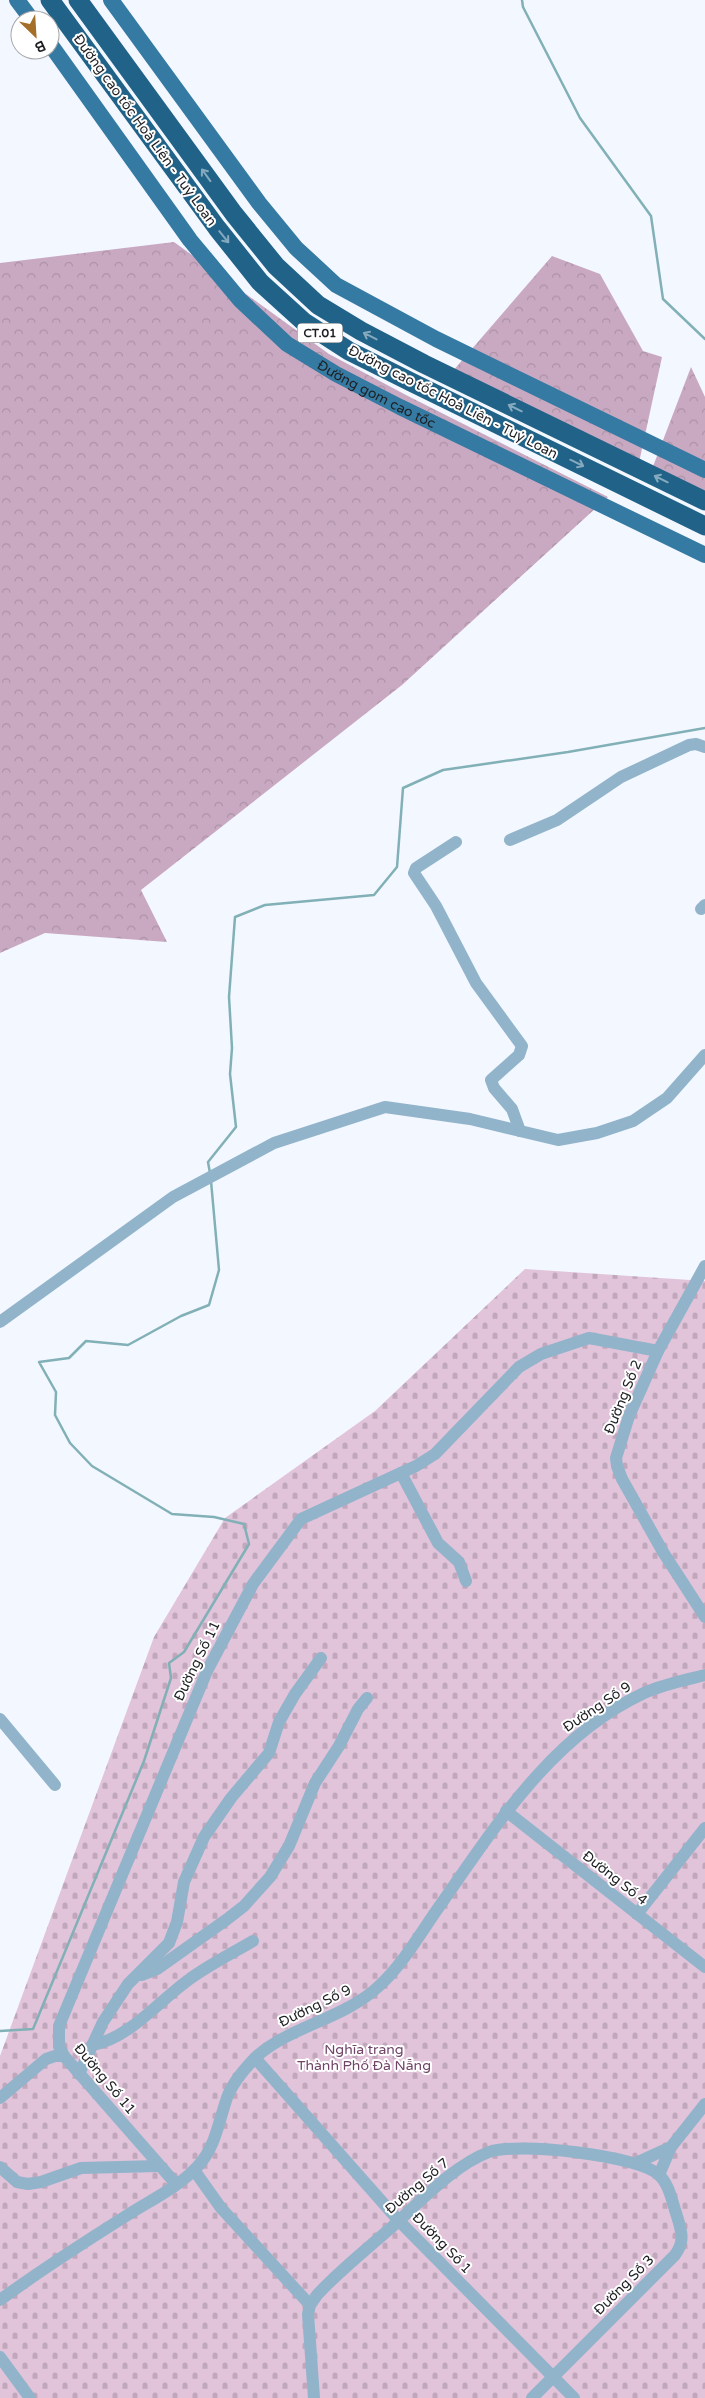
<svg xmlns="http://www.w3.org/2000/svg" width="705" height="2398" viewBox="0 0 705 2398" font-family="'Varela Round',sans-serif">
<defs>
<pattern id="forest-crowns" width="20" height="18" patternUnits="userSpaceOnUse" patternTransform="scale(1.25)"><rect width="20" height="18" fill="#c9a9c2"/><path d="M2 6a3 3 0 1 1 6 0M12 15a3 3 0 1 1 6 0" fill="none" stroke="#ac91a6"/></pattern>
<pattern id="cemetery-stones" width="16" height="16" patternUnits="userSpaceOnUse" patternTransform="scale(1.25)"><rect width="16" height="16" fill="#e1c3da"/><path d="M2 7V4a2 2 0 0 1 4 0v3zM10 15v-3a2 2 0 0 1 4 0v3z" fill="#c1a7bb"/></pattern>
</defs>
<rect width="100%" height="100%" fill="#f3f7ff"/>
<g fill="url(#forest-crowns)">
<path d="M174 242 329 354 406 395 608 497 402 685 141 890 167 942 45 933 0 953V263Z"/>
<path d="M552 256 600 274 643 351 662 357 638 467 452 372Z"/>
<path d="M691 367 705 397V492L652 469Z"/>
</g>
<path fill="url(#cemetery-stones)" d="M525 1269 705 1281V2398H0V2056L154 1637 225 1518 375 1411Z"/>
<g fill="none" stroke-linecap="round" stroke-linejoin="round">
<g stroke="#81b0b6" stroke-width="2.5">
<path d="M522 0 523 7 580 118 651 216 663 299 705 339"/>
<path d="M210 1173 208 1162 236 1127 230 1074 232 1048 229 997 235 917 265 905 374 895 397 867 403 788 443 770 568 752 705 728"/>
<path d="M0 2031 33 2029 144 1761 171 1678 169 1663 184 1652 249 1544 244 1524 214 1517 172 1514 92 1466 70 1443 55 1415 56 1392 39 1362 69 1358 86 1341 128 1345 181 1316 209 1305 219 1270 211 1181"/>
</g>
<g stroke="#91b4ca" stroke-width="12">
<path d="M510 840 557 820 621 777 689 745 696 744 705 747"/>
<path d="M456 842 416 868 414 873 436 906 476 983 522 1046 519 1055 491 1080 494 1088 512 1109 520 1131"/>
<path d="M701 909 705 905"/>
<path d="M705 1266 658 1351 629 1416 616 1458 617 1466 622 1479 663 1552 705 1617"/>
<path d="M0 1322 173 1197 274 1143 385 1107 470 1119 558 1140 597 1133 633 1121 667 1098 705 1055"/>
<path d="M401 1473 438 1543 459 1562 466 1581"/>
<path d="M0 1719 55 1785"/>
<path d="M506 1811 705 1967"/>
<path d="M637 1914 705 1828"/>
<path d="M142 1975 157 1969 226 1920 244 1906 270 1877 289 1846 315 1783 339 1746 358 1709 367 1698"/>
<path d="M92 2045C128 2039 157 2003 187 1981 207 1966 231 1954 253 1941"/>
<path d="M255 2058 399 2221 574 2398"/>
<path d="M79 2074 103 2022 128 1984 169 1943 177 1922 184 1882 204 1837 231 1798 269 1753 279 1722 295 1694 321 1658"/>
<path d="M0 2098 46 2059 55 2056H64"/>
<path d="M636 2163 671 2147"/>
<path d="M0 2167 17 2182 28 2184 41 2182 81 2168 158 2166"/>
<path d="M194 2170 221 2208 310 2305"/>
<path d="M659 2175 671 2147 705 2104"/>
<path d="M176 2184 64 2056 59 2046V2026L207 1671 253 1584 301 1519 416 1466 435 1454 519 1367 541 1354 589 1338 658 1351"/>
<path d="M0 2300C41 2270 83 2243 126 2216 149 2201 179 2187 198 2166 216 2147 219 2119 228 2095 234 2081 246 2067 257 2056 293 2025 344 2019 379 1986 404 1963 421 1932 441 1904 497 1824 552 1736 644 1693 664 1684 685 1680 705 1675"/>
<path d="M0 2357 30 2398"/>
<path d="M314 2398 308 2314 310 2305 317 2295C340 2270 367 2249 393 2226 420 2202 454 2165 489 2152 516 2142 638 2155 659 2175 669 2184 672 2201 676 2213 681 2230 686 2240 675 2255L532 2398"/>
</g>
<g stroke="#347aa2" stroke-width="16">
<path d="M17 0 32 20"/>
<path d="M111 0 259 203 296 248 336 285 436 339 705 470"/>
<path id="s1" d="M50 44 190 240 240 300 287 344 336 374 400 407 705 555"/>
</g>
<g stroke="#216388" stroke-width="19">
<path d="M50 0 217 228 260 282 304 322 349 351 413 383 705 526"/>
<path d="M78 0 234 214 276 266 318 305 361 331 424 364 705 501"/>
</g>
</g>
<defs><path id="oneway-shaft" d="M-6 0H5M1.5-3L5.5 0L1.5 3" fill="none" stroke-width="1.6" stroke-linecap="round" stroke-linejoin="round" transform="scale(1.25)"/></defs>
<g stroke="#85a9be">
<use href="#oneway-shaft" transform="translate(206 175) rotate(-126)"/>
<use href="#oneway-shaft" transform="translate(224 237) rotate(51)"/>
<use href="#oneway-shaft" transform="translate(370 336) rotate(-153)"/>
<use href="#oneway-shaft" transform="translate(515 408) rotate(-154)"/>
<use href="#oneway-shaft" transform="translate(577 463) rotate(26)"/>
<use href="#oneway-shaft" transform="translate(661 479) rotate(-154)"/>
</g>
<g text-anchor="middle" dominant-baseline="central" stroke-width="4" stroke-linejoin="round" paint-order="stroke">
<rect fill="#fff" stroke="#626265" stroke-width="1" x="297.5" y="323.5" width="45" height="19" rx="4"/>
<g font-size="12" font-weight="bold" fill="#1e1f23">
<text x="320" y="333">CT.01</text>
</g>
<g font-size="14" fill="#1e1f23" stroke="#fff">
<text transform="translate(145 130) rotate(54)">Đường cao tốc Hoà Liên - Tuý Loan</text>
<text stroke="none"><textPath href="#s1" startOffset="486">Đường gom cao tốc</textPath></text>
<text transform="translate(453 402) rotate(27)">Đường cao tốc Hoà Liên - Tuý Loan</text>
<text transform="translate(623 1397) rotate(-68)">Đường Số 2</text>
<text transform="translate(197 1661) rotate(-64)">Đường Số 11</text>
<text transform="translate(597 1707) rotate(-34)">Đường Số 9</text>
<text transform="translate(615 1878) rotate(38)">Đường Số 4</text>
<text transform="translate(315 2006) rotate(-26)">Đường Số 9</text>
<text transform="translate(105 2079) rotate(50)">Đường Số 11</text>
<text transform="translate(417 2186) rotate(-40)">Đường Số 7</text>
<text transform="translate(442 2243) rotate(46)">Đường Số 1</text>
<text transform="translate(624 2285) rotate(-45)">Đường Số 3</text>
</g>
<g font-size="14" fill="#704468" stroke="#fff">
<text x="364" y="2049">Nghĩa trang<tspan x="364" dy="16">Thành Phố Đà Nẵng</tspan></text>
</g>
</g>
<g transform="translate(35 35) rotate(155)"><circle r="24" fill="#ffffff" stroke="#a5a5a7"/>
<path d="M0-4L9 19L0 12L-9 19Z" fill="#a46f28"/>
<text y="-8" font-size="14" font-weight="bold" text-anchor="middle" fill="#1e1f23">B</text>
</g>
</svg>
